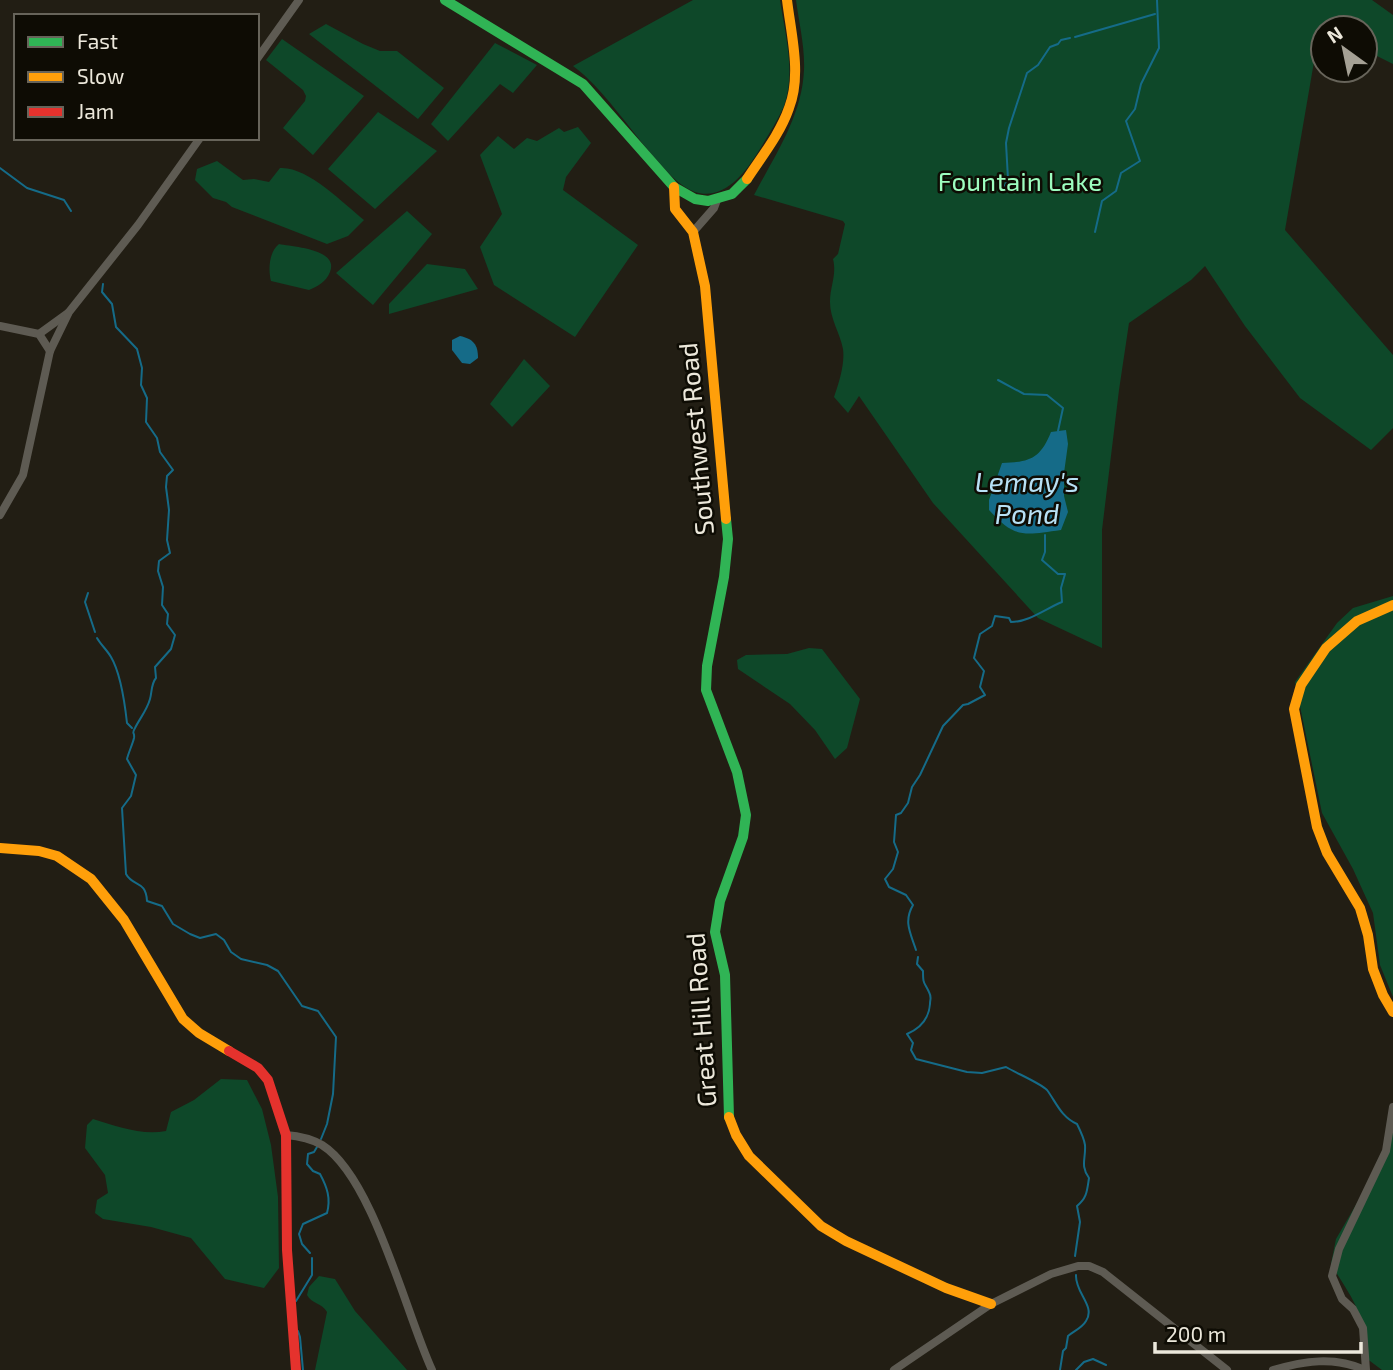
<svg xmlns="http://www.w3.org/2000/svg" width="1393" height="1370" viewBox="0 0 1393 1370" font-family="'Exo 2',sans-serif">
<rect width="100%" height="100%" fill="#221e14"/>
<g fill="#0e4829">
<path d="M693 0H780C785 34 796 72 784 106 777 122 767 137 758 152 745 173 724 201 695 192 678 186 666 170 655 158 630 130 602 87 573 66Z"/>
<path d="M796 0H1372L1393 15V64L1365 50V28L1320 27 1285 230 1393 355V428L1371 450 1300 398 1245 326 1205 266 1191 280 1129 323 1119 390 1102 530V648L1038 618 933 503 859 396 848 413 834 397C839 383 845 364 843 349 840 333 830 319 830 302 830 286 837 275 833 259L838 254 845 224 843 221 754 195C775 155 802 116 804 70 805 47 799 23 796 0Z"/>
<path d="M326 24 363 44 380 51H397L444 88 418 119 309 34Z"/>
<path d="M282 39 364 96 313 155 283 128 305 101 306 96 303 90 266 60Z"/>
<path d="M495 43 537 65 513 93 500 84 448 141 431 124Z"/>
<path d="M378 112 437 151 375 209 328 169Z"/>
<path d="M578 127 591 143 566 177 563 190 638 245 575 337 494 285 480 247 502 214 480 155 498 136 514 149 527 138 537 141 559 128 564 132Z"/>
<path d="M217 161 243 180 254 179 269 182 280 168C307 166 343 203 364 220L348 236 327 244 232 207 226 202 213 198 195 180 197 169Z"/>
<path d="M407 211 432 234 373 305 336 273Z"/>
<path d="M279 244C294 247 339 249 330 272 326 282 318 286 309 290L271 281C268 269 269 252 279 244Z"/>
<path d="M427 264 465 269 478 289 389 314V304Z"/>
<path d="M524 359 550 386 512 427 490 404Z"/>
<path d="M1393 596V997L1380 965 1373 913 1353 869 1322 813 1295 682 1337 623 1353 608Z"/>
<path d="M809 648 822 649 860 699 847 748 835 759 815 730 790 704 738 669 737 660 746 655 787 654Z"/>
<path d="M221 1079 247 1080 262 1109 271 1145 278 1197 279 1268 264 1288 225 1279 191 1238 151 1227 103 1219 95 1213 97 1200 108 1193 105 1175 85 1148 87 1125 93 1119C116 1126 142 1136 166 1131L171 1112 194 1100Z"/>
<path d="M1393 1112V1370H1382L1366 1358C1365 1312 1354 1302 1331 1264L1336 1239 1364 1191 1387 1140Z"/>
<path d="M319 1276 335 1279 355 1311 407 1370H315L327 1312C322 1303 312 1304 307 1295L309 1287Z"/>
</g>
<g fill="#156b88">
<path d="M460 336C473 339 478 344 478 358L470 364 462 363 452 350V340Z"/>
<path d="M1066 430 1068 444 1064 473V496L1068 512 1061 530C1024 535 1015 539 989 510V500L1002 463C1030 462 1040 459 1051 432Z"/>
</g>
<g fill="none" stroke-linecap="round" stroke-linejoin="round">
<g stroke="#156b88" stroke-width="2">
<path d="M1075 37 1155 14"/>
<path d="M0 168 27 188 64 200 71 211"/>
<path d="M1002 192 1008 179 1006 143 1009 128 1027 73 1038 65 1050 47 1058 44 1061 40 1070 38"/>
<path d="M1095 232 1102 201 1116 191 1121 173 1140 161 1126 121 1135 109 1141 84 1159 48 1157 0"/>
<path d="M103 284 102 292 112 304 116 327 137 349 142 368 141 385 147 398 146 422 157 438 160 452 173 470 167 476 166 487 169 510 167 540 170 553 159 561 158 571 163 587 162 605 168 614 167 624 175 635 171 649 155 667 156 678C151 684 152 692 150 699 147 710 140 718 135 728 131 735 135 731 134 738 133 743 128 754 127 759L136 775 131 796 122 808 126 874C133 887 146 880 147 901L162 906 173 924 190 934 200 938 216 934 224 940 231 952 241 959 267 965 278 971 302 1006 318 1011 336 1037 333 1094 327 1124 321 1139"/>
<path d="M998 380 1024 394 1047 395 1063 408 1058 431"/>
<path d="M88 593 85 602 95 632"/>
<path d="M97 638C101 645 107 650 111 657 120 672 125 705 127 723L132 728"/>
<path d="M916 950C911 934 903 922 913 905L906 895 889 887 885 879 893 869 898 852 894 842 896 815 901 813 908 803 912 787 920 775 943 726 963 705 968 704 985 695 980 687 984 671 974 658 980 634 992 626 995 616 1009 618 1011 622C1029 622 1045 609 1062 602L1061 588 1065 574H1058L1042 560 1045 552V535"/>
<path d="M918 957 917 964 923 971C923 985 924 981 929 992 932 998 930 998 930 1004 929 1018 921 1028 907 1034L913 1043 911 1050 916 1059 967 1072 982 1073 1006 1067C1016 1073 1040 1083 1047 1090 1056 1102 1061 1117 1077 1124 1080 1130 1084 1138 1085 1145 1086 1158 1080 1166 1089 1178 1087 1191 1087 1198 1077 1206L1080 1222 1075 1256"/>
<path d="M310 1253 302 1244 299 1234 303 1224 327 1213C331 1198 327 1187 320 1174L313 1171 307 1164 308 1154 314 1152 317 1147"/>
<path d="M296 1301 312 1275V1258"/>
<path d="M298 1331 300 1337 303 1370"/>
<path d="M1060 1370 1063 1351 1066 1348 1068 1336C1074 1331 1082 1328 1086 1321 1096 1306 1075 1293 1076 1275"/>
<path d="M1076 1370 1084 1362 1093 1359 1106 1365"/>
</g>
<g stroke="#5e5b53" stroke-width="8">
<path d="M257 59 299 0"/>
<path d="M693 232 714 208 717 200"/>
<path d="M0 326 39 334 50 351"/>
<path d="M39 334 68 313"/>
<path d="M0 515 23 475 50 351 69 312 138 225 200 138"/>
<path d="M286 1135C299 1136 310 1138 322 1145 373 1177 406 1314 432 1370"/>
<path d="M894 1370 991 1304 1051 1274 1078 1266H1089L1103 1272 1227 1370"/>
<path d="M1273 1370C1304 1361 1334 1356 1365 1370"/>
<path d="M1366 1370 1363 1328 1353 1309 1342 1299 1332 1276 1339 1249 1386 1151 1393 1107"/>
</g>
<g stroke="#30b455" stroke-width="10">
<path d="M445 0 583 84 674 187 695 199 708 201 732 194 747 179"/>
<path d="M726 519 728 539 724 577 707 666 706 690 737 772 746 815 743 837 720 901 715 932 725 975 729 1117"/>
</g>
<g stroke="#ff9f0a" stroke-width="10">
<path d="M747 179C762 156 780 134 789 108 802 75 791 34 787 0"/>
<path d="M674 187 675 209 693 232 705 286 726 519"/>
<path d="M1393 605 1357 621 1326 648 1301 685 1294 709 1317 827 1327 853 1360 908 1368 935 1373 969 1383 995 1393 1012"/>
<path d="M0 848 39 851 57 856 91 879 124 920 183 1019 199 1033 229 1051"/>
<path d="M729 1117 736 1135 749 1156 821 1226 846 1241 946 1288 991 1304"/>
</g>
<path stroke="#e5322d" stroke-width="10" d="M229 1051 258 1068 268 1080 286 1135 287 1250 296 1370"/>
</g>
<g text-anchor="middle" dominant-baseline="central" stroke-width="5" stroke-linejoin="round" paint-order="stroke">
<g font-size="26" fill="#9dfdbf" stroke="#0e0c04">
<text x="1020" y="180">Fountain Lake</text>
</g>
<g font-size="26" fill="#ece8db" stroke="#0e0c04">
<text transform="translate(695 439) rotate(-95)">Southwest Road</text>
<text transform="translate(700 1020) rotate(-94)">Great Hill Road</text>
</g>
<g font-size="28" font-style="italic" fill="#b8e1f5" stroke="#0e0c04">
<text x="1027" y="481">Lemay's<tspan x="1027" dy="32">Pond</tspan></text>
</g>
</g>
<rect x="14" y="14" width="245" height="126" fill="#0e0c04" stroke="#67645a" stroke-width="2"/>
<rect x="28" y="37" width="35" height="10" fill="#30b455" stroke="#67645a" stroke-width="2"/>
<text x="77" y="49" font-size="21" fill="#ece8db">Fast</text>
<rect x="28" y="72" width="35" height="10" fill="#ff9f0a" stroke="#67645a" stroke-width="2"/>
<text x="77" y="84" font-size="21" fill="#ece8db">Slow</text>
<rect x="28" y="107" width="35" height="10" fill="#e5322d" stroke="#67645a" stroke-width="2"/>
<text x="77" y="119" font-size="21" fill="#ece8db">Jam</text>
<g transform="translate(1344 49) rotate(327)"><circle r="33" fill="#0e0c04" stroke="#67645a" stroke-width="2"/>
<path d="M0-5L12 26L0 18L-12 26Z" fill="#a5a195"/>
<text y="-10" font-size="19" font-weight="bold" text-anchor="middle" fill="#ece8db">N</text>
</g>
<path d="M1155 1342v10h206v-10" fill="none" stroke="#ece8db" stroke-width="3.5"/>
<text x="1166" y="1342" font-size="21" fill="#ece8db" stroke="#0e0c04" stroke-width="5" paint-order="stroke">200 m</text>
</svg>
